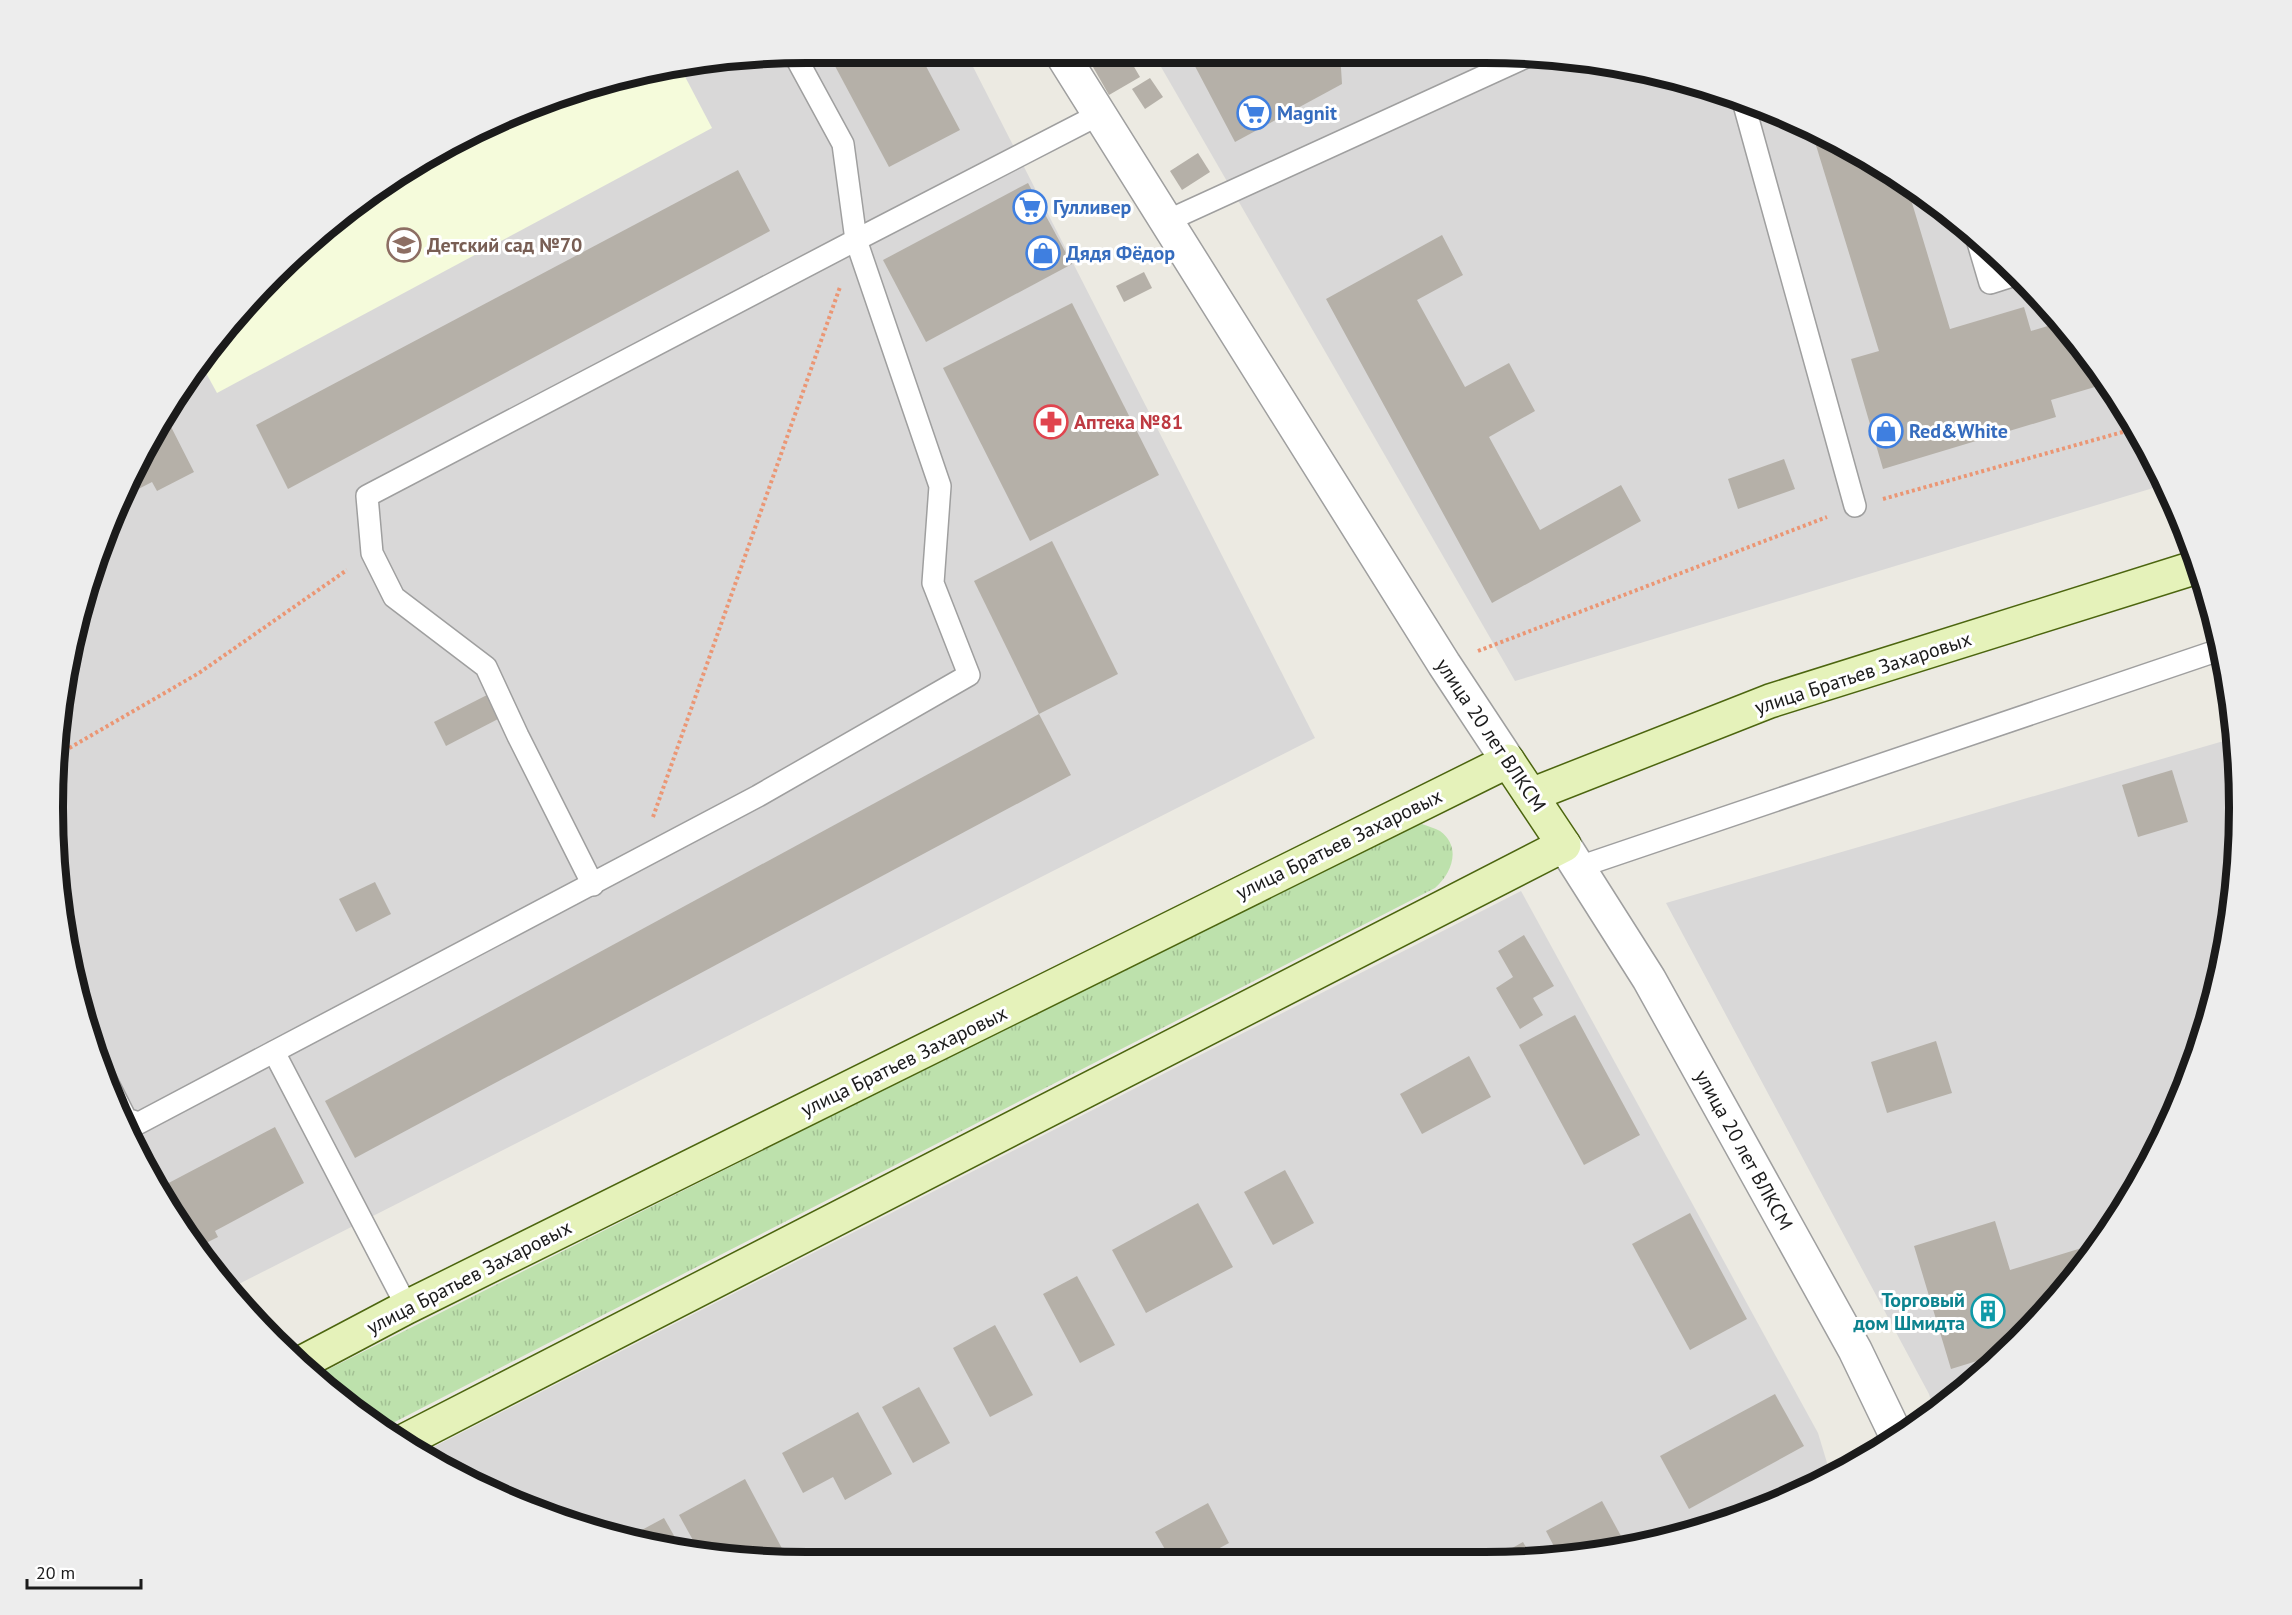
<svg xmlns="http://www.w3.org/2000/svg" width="2292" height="1615" viewBox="0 0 2292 1615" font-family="'PT Sans',sans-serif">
<defs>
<pattern id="grass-tufts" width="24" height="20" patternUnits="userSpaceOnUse" patternTransform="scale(1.5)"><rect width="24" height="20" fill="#bde1ac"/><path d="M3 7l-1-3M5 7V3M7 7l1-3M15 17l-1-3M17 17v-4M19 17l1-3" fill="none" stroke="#a2c093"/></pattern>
</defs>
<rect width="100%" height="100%" fill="#eceae2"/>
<g fill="#d9d8d8">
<path d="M807 53H966L1315 738 229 1289 130 1141 92 1050 59 906V709L110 518 180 388 240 310 388 180 518 110 612 78Z"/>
<path d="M1153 53H1485L1632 67 1773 110 1862 153 1944 209 2052 309 2138 430 2163 485 1515 681Z"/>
<path d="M2234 738 2238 857 2214 1003 2162 1141 2084 1267 1983 1375 1933 1408 1929 1394 1666 903Z"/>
<path d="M1521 891 1818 1433 1831 1476 1818 1485 1680 1537 1583 1556 758 1561 612 1537 474 1485 422 1453Z"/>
</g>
<path fill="#f5fbdb" d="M681 69 712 128 217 393 200 362 240 310 388 180 518 110 612 78Z"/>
<path fill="url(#grass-tufts)" d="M1422 824C1427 826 1435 828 1440 831 1462 847 1452 873 1435 888L383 1428 348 1407 315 1376 1404 828Z"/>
<g fill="#b5b0a8">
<path d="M828 53H919L960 130 889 167Z"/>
<path d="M1085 53H1126L1140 77 1109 95Z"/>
<path d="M1188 53H1340L1342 84 1235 142Z"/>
<path d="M1150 78 1163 97 1145 109 1132 89Z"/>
<path d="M1811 129 1862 153 1906 183 1950 329 2024 307 2031 331 2061 322 2105 384 2051 400 2056 417 1883 469 1851 359 1879 351Z"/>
<path d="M1198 153 1210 172 1182 190 1170 171Z"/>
<path d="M738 170 770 231 288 489 256 425Z"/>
<path d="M1028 183 1072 264 926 342 883 260Z"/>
<path d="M1442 235 1463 275 1417 300 1465 387 1509 363 1535 411 1489 437 1540 530 1621 485 1641 521 1492 603 1326 299Z"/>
<path d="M1144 272 1152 288 1124 302 1116 286Z"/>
<path d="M1072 303 1159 475 1030 541 943 368Z"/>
<path d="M165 415 194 472 157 491 152 482 121 498Z"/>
<path d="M1784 459 1795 489 1738 509 1728 479Z"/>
<path d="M1052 541 1118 674 1039 714 974 581Z"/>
<path d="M487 695 500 718 446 746 434 722Z"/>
<path d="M1039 714 1071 775 355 1158 325 1101Z"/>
<path d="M2172 770 2188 822 2138 837 2122 785Z"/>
<path d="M375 882 391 914 356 932 339 899Z"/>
<path d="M1524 935 1554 986 1533 998 1543 1015 1520 1029 1496 988 1513 977 1498 951Z"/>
<path d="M1575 1015 1640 1135 1584 1165 1519 1045Z"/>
<path d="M1936 1041 1952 1093 1887 1113 1871 1062Z"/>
<path d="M1469 1056 1491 1097 1422 1134 1400 1094Z"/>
<path d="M275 1127 304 1183 215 1231 218 1237 200 1246 161 1187Z"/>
<path d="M1285 1170 1314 1223 1273 1245 1244 1192Z"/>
<path d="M1198 1203 1233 1267 1146 1313 1112 1250Z"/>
<path d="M1690 1213 1747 1319 1690 1350 1632 1244Z"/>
<path d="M1995 1221 2010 1270 2098 1243 2084 1267 2003 1353 1951 1369 1914 1246Z"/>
<path d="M1077 1276 1115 1345 1080 1363 1043 1294Z"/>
<path d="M995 1325 1033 1395 990 1417 953 1348Z"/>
<path d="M919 1387 950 1443 913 1463 882 1407Z"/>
<path d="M1775 1394 1804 1446 1689 1509 1660 1456Z"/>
<path d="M858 1412 892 1474 845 1500 833 1477 803 1493 782 1453Z"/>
<path d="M745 1479 786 1556 777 1561H758L699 1551 679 1515Z"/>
<path d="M1602 1501 1627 1547 1583 1556H1559L1546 1531Z"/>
<path d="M1208 1503 1229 1543 1201 1558H1170L1155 1532Z"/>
<path d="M664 1518 681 1548 625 1539Z"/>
<path d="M1523 1542 1531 1556 1496 1557Z"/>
</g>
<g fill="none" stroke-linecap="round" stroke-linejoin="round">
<defs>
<g id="service">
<path d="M1743 101 1855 506"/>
<path d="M1167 221 1526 57"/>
<path d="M1977 239 1990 283 2015 275"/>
<path d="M1579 867 2219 650"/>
<path d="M593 885 518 736 486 667 394 597 372 553 367 496 856 240 843 144 794 54"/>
<path d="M274 1052 407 1307"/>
<path d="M103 1074 126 1119 139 1123 758 796 969 675 933 583 940 486 856 240 1098 115"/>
</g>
<g id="tertiary">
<path d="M1061 53 1444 664 1508 761"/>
<path d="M1564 845 1649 979 1855 1350 1895 1433"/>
</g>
<g id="secondary">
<path d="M1531 795 1770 701 2200 566"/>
<path d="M301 1363 407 1307 1508 761 1564 845 404 1441"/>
</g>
</defs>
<use href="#service" stroke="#9f9f9f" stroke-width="24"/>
<use href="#tertiary" stroke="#9f9f9f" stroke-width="36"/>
<use href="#secondary" stroke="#4c650f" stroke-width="36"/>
<g stroke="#eb9674" stroke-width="4" stroke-dasharray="3 3" stroke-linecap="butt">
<path d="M1883 499 2137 428"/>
<path d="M1478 651 1827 517"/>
<path d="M59 754 199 673 347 570"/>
<path d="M653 817 840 287"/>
</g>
<use href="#service" stroke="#fff" stroke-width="21"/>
<use href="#tertiary" stroke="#fff" stroke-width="33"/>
<use href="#secondary" stroke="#e5f2ba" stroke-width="33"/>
</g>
<defs>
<symbol id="supermarket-ring" viewBox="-11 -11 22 22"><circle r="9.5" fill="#fff" stroke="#3f7fe0" stroke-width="1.5"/><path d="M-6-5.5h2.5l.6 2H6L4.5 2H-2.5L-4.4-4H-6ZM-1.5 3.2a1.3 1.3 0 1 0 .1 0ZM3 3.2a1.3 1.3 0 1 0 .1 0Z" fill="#3f7fe0"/></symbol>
<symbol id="school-ring" viewBox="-11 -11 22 22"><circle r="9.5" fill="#fff" stroke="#8d6e63" stroke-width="1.5"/><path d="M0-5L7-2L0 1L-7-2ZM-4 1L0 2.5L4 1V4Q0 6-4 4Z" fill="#8d6e63"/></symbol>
<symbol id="shop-ring" viewBox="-11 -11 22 22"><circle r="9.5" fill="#fff" stroke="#3f7fe0" stroke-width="1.5"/><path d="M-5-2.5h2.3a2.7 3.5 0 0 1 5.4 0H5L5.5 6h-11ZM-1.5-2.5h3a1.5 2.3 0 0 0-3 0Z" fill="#3f7fe0"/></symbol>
<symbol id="pharmacy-ring" viewBox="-11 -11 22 22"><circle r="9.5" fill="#fff" stroke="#e0444e" stroke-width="1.5"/><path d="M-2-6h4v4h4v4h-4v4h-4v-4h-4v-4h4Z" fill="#e0444e"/></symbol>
<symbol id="building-ring" viewBox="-11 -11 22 22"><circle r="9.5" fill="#fff" stroke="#0f9aa8" stroke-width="1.5"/><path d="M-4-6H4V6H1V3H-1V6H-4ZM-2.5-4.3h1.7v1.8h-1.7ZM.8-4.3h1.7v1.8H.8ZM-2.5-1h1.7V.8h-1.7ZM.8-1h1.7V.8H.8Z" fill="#0f9aa8"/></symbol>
</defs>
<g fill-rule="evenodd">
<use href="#supermarket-ring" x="1235" y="94" width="38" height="38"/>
<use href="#supermarket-ring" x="1011" y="188" width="38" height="38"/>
<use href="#school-ring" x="385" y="226" width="38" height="38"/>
<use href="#shop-ring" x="1024" y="234" width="38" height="38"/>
<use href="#pharmacy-ring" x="1032" y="403" width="38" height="38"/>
<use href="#shop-ring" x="1867" y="412" width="38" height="38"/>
<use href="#building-ring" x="1969" y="1292" width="38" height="38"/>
</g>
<g text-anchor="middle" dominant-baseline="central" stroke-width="6" stroke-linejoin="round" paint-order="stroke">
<g font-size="20" font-weight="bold" fill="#366cbe" stroke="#fff" text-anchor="start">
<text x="1277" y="113">Magnit</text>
<text x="1053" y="207">Гулливер</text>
<text x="1066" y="253">Дядя Фёдор</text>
<text x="1909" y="431">Red&amp;White</text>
</g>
<g font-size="20" font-weight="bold" fill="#785e54" stroke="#fff" text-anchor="start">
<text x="427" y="245">Детский сад №70</text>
</g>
<g font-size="20" font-weight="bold" fill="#be3a42" stroke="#fff" text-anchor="start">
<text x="1074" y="422">Аптека №81</text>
</g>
<g font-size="20" fill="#1b1b1b" stroke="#fff">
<text transform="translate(1863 673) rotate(-18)">улица Братьев Захаровых</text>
<text transform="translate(1491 735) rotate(56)">улица 20 лет ВЛКСМ</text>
<text transform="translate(1339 844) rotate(-26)">улица Братьев Захаровых</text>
<text transform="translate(904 1061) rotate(-26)">улица Братьев Захаровых</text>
<text transform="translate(1744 1150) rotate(61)">улица 20 лет ВЛКСМ</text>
<text transform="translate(469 1277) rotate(-27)">улица Братьев Захаровых</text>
</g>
<g font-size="20" font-weight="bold" fill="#0d838f" stroke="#fff" text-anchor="end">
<text x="1965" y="1300">Торговый<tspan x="1965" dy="23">дом Шмидта</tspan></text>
</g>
</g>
<path d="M0 0H2292V1615H0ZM807 63H1485A744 744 0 0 1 2229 807V808A744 744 0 0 1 1485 1552H807A744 744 0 0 1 63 808V807A744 744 0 0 1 807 63Z" fill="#ededed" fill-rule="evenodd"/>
<path fill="none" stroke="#1b1b1b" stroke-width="8" d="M807 63H1485A744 744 0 0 1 2229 807V808A744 744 0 0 1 1485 1552H807A744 744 0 0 1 63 808V807A744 744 0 0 1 807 63Z"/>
<path d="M27 1579v9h114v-9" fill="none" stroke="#1b1b1b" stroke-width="3"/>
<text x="36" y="1579" font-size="18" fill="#1b1b1b" stroke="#ffffff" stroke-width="4.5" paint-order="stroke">20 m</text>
</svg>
